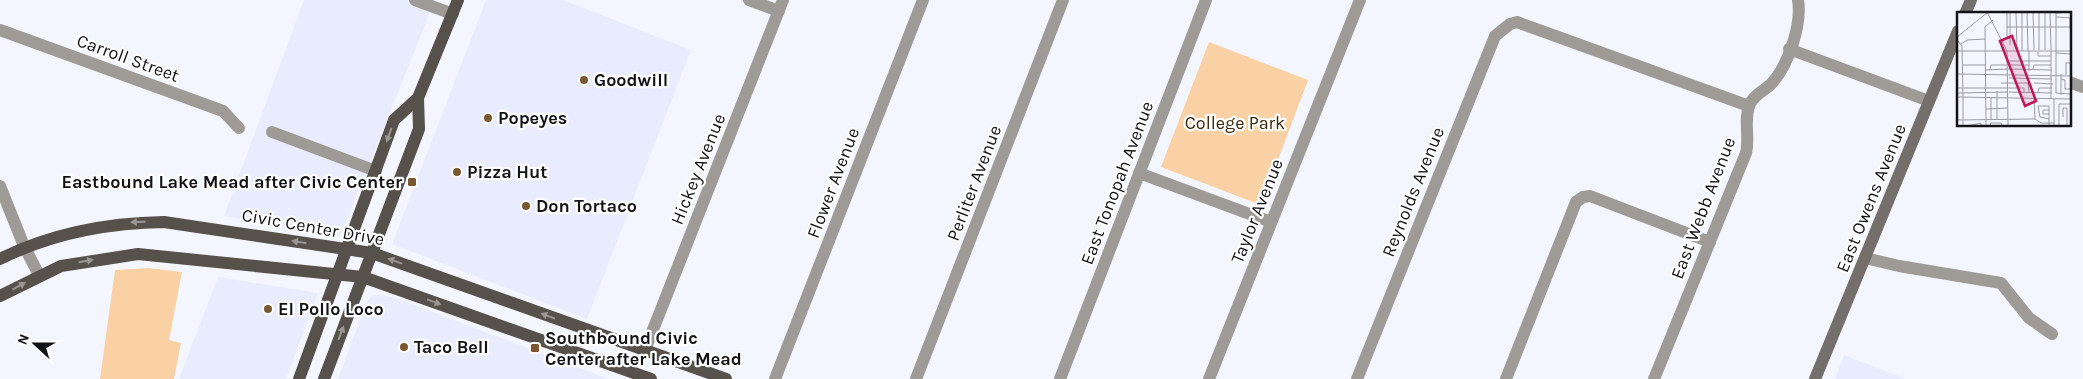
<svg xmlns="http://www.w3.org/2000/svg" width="2083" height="379" viewBox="0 0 2083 379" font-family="Karla,sans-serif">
<rect width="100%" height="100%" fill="#f4f6ff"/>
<g fill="#e9ecff">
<path d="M304 0H435L340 237 224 216Z"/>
<path d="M486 0H563L691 50 587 319 392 244Z"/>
<path d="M218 277 318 293 286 379H179Z"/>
<path d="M379 294 404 301 609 379H338L365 306 371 296Z"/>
<path d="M1844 355 1906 379H1835Z"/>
</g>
<g fill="#fad1a4">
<path d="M1209 42 1308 80 1261 205 1161 167Z"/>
<path d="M149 268 182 272 169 340 181 343 174 379H100L115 270Z"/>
</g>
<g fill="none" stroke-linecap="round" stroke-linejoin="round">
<g stroke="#9e9b97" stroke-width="12">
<path d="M415 0 453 14"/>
<path d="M749 0 779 11"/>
<path d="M0 30 223 111 239 128"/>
<path d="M1789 49 1929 101"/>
<path d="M272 132 376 171"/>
<path d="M1139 173 1271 222"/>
<path d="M0 186 24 246 39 275"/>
<path d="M1865 258 1899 266 2001 283 2029 318 2052 334"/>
<path d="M645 350 783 0"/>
<path d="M775 379 923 0"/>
<path d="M916 379 1063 0"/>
<path d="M1209 379 1360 0"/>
<path d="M1357 379 1495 36 1510 24 1517 22 1749 106"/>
<path d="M1506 379 1576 202 1583 197 1590 196 1710 242"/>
<path d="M1654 379 1746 153C1750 137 1743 119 1750 104 1754 94 1766 90 1772 83 1789 64 1802 24 1798 0"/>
</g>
<g stroke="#9e9b97" stroke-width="12">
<path d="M2069 82 2083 87"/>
<path d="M1060 379 1206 0"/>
</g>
<g stroke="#746f6a" stroke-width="12">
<path d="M1965 14 1971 0"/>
<path d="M1815 379 1958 31"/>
</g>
<g stroke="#57514b" stroke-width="12">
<path d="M0 259C52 233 106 223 164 222L372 253 726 379"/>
<path d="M0 296 61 266 138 254 363 277 651 379"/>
<path d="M299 379 394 120 418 98 458 0"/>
<path d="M324 379 419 129 418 98"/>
</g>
</g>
<defs><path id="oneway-solid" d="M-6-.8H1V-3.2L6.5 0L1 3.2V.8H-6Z" transform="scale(1.25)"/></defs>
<g fill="#9a9793">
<use href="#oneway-solid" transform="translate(389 135) rotate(110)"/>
<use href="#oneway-solid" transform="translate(138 222) rotate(179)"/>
<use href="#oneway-solid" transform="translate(299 242) rotate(-171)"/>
<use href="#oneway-solid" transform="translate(86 261) rotate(-10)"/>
<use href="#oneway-solid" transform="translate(395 261) rotate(-160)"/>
<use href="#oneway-solid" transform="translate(19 286) rotate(-29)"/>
<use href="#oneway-solid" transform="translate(434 302) rotate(20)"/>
<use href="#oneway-solid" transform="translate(548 316) rotate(-160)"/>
<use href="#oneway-solid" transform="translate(341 333) rotate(-69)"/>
</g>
<g fill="#7a582f" stroke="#fff" stroke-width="2">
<circle cx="584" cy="80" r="5"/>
<circle cx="488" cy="118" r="5"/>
<circle cx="457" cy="172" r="5"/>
<rect x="407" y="177" width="10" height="10" rx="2.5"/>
<circle cx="526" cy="206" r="5"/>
<circle cx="268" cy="309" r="5"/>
<circle cx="404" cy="347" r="5"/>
<rect x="530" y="343" width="10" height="10" rx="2.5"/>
</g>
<g text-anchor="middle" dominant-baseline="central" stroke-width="4.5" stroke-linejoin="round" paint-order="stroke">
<g font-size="18" fill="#121317" stroke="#fff">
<text transform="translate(128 58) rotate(20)">Carroll Street</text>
<text transform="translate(698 169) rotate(-68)">Hickey Avenue</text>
<text transform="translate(833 183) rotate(-69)">Flower Avenue</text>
<text transform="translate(974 183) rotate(-69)">Perliter Avenue</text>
<text transform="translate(1117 183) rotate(-69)">East Tonopah Avenue</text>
<text transform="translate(1413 192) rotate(-68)">Reynolds Avenue</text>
<text transform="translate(1871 198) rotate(-68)">East Owens Avenue</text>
<text transform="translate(1703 208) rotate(-69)">East Webb Avenue</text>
<text transform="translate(1257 211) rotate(-68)">Taylor Avenue</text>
<text transform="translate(313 227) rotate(10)">Civic Center Drive</text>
</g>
<g font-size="18" font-weight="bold" fill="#121317" stroke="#fff" text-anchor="start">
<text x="594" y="80">Goodwill</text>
<text x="498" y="118">Popeyes</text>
<text x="467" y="172">Pizza Hut</text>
<text x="402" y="182" text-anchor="end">Eastbound Lake Mead after Civic Center</text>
<text x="536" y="206">Don Tortaco</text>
<text x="278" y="309">El Pollo Loco</text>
<text x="545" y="338">Southbound Civic<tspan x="545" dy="21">Center after Lake Mead</tspan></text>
<text x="414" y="347">Taco Bell</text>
</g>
<g font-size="18" fill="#3b260a" stroke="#fff">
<text x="1235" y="123">College Park</text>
</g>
</g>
<g transform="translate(1957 12)">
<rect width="114" height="114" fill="#f4f6ff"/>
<path fill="none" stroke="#9a9ba2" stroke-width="1" d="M30 0 50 39 51 114M53 0V33M59 0 60 39M65 0V39M70 0 71 39M76 0 77 38M82 0V38M88 0V38M93 0 94 38M99 0V81L114 82M99 1 114 0M99 5 114 6M113 6 114 32M50 15H114M0 25 31 0M0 28 5 34 6 85M46 29 50 25V0M4 32 10 28 28 27M0 39H114M72 39V59M81 40V44H94M99 41 114 42M51 49H94M6 53H28M51 53H72M51 57 95 58M76 57 77 53H94M28 58 50 57M33 58 34 53H50M0 62 114 64M104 62V83M109 63V51H114M52 66 95 67M104 67 108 68V77H114M44 71H71L72 80M77 71 96 72M0 76H67V80M40 79V108M52 80 95 81M0 81 51 80M81 81 82 76H95M0 85 114 87M34 85V108M77 86 78 107M94 87V39M29 97 51 96M92 102H86V98H92M106 105V96H110V114M0 108 78 107 84 111H97M6 114V85M10 114 24 111V114M29 114 28 15 36 8M33 114 34 111H44L45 114M92 114V94H81L83 105 92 107M97 114V87M102 114V92H114"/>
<path fill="#c2185b" fill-opacity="0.15" stroke="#c2185b" stroke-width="2.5" d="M55 24 79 89 68 94 43 29Z"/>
<rect width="114" height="114" fill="none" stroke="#121317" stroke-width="2.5"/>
</g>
<g transform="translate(35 344) rotate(291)" stroke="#ffffff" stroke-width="4" paint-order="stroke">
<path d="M0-4L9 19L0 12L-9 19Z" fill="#121317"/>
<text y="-8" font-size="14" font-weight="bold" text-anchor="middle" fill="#121317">N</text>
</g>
</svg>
